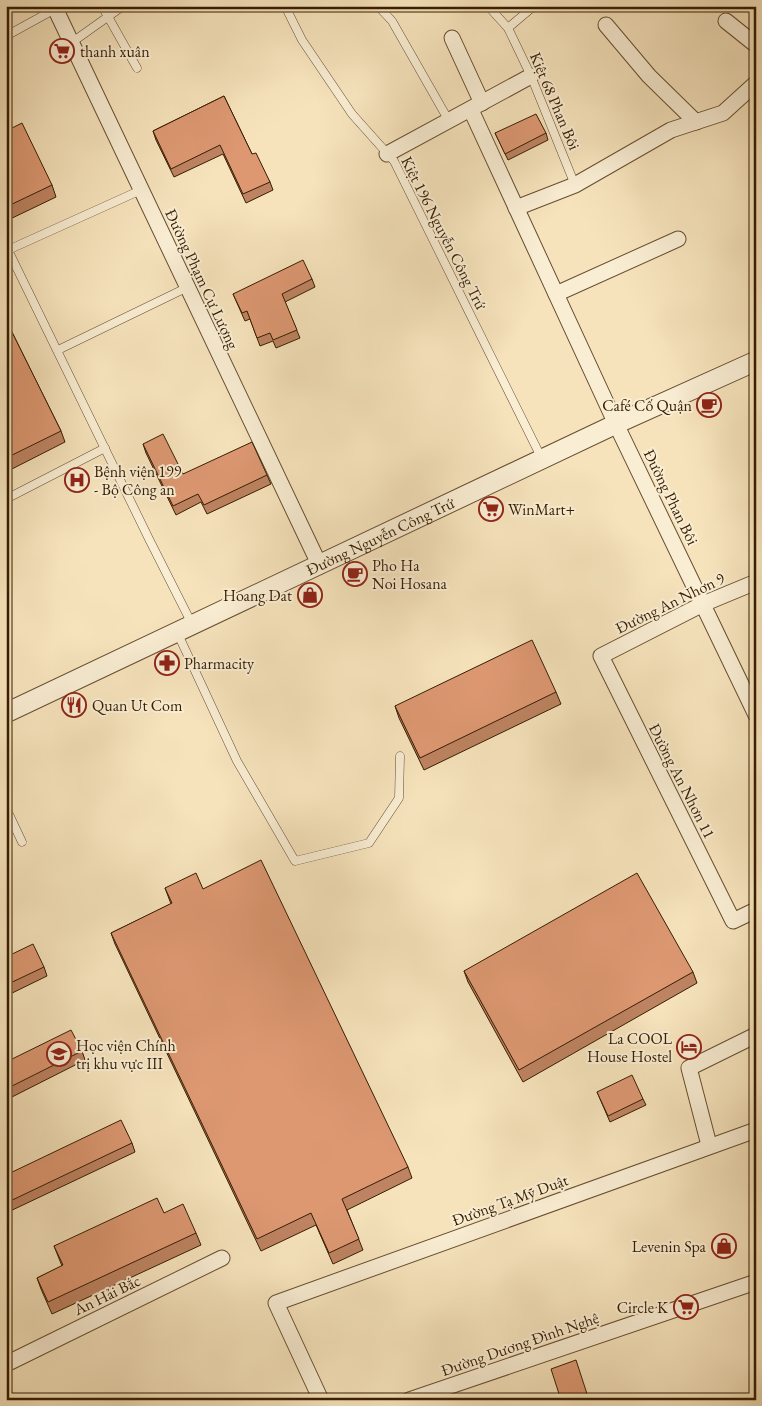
<svg xmlns="http://www.w3.org/2000/svg" width="762" height="1406" viewBox="0 0 762 1406" font-family="'EB Garamond',serif">
<rect width="100%" height="100%" fill="#f6e3bc"/>
<filter id="stains"><feTurbulence type="fractalNoise" baseFrequency=".004" numOctaves="4"/><feColorMatrix values="0 0 0 0 .2 0 0 0 0 .09 0 0 0 0 .02 0 0 0 .5 -.17"/></filter>
<radialGradient id="worn" r=".72"><stop offset=".6" stop-color="#630" stop-opacity="0"/><stop offset="1" stop-color="#630" stop-opacity=".3"/></radialGradient>
<g fill="none" stroke-linecap="round" stroke-linejoin="round">
<defs>
<g id="service">
<path d="M102 6 137 68"/>
<path d="M285 6 302 40 352 114 394 161 542 459"/>
<path d="M378 6 392 21 449 121"/>
<path d="M488 6 508 28 531 76 575 185"/>
<path d="M508 28 534 6"/>
<path d="M6 36 55 9"/>
<path d="M71 43 123 6"/>
<path d="M141 190 8 250 149 539 192 624"/>
<path d="M58 350 188 287"/>
<path d="M6 499 105 448"/>
<path d="M177 632 237 761 295 861 369 843 399 798 400 756"/>
<path d="M6 808 22 842"/>
</g>
<g id="minor">
<path d="M54 6 320 566"/>
<path d="M726 21 756 45"/>
<path d="M606 25 649 76 696 122"/>
<path d="M452 38 482 103"/>
<path d="M471 110 616 424 756 715"/>
<path d="M387 154 531 76"/>
<path d="M516 208 575 185 671 130 723 113 756 83"/>
<path d="M556 294 678 239"/>
<path d="M756 582 703 604 601 656 733 921 756 910"/>
<path d="M709 1145 689 1068 756 1035"/>
<path d="M6 1364 222 1258"/>
<path d="M321 1400 276 1303 756 1130"/>
<path d="M409 1400 756 1282"/>
</g>
<g id="tertiary">
<path id="s1" d="M6 713 616 424 756 361"/>
</g>
</defs>
<use href="#service" stroke="#664e30" stroke-width="9"/>
<use href="#minor" stroke="#664e30" stroke-width="17"/>
<use href="#tertiary" stroke="#664e30" stroke-width="21"/>
<use href="#service" stroke="#f9edd3" stroke-width="8"/>
<use href="#minor" stroke="#f9edd3" stroke-width="15"/>
<use href="#tertiary" stroke="#f9edd3" stroke-width="19"/>
</g>
<g fill="#be8362" stroke="#361d01">
<path d="M224 96 252 154 270 182 273 190 246 203 223 154 174 177 156 140 153 131Z"/>
<path d="M6 131 52 185 56 197 6 221Z"/>
<path d="M495 133H546L548 140 508 160Z"/>
<path d="M312 279 315 287 285 302 300 338 276 348 273 341 260 346 250 319 245 321 233 294Z"/>
<path d="M6 320 61 431 65 442 6 472Z"/>
<path d="M143 444 183 474 267 475 271 484 207 514 201 502 176 515 146 453Z"/>
<path d="M556 692 561 704 424 770 399 718 395 706Z"/>
<path d="M165 888 203 889 408 1167 412 1178 347 1210 363 1250 333 1264 316 1225 261 1251 115 944 111 933 171 904Z"/>
<path d="M6 957 44 967 47 976 6 996Z"/>
<path d="M464 971 693 972 697 983 523 1082 468 982Z"/>
<path d="M82 1051 85 1060 6 1100V1062Z"/>
<path d="M597 1092 643 1099 646 1105 610 1122Z"/>
<path d="M132 1143 135 1152 6 1213V1175Z"/>
<path d="M164 1213 196 1233 201 1245 52 1314 41 1289 37 1278 62 1266 54 1246Z"/>
</g>
<g fill="#dd9872" stroke="#361d01">
<path d="M224 96 252 154 256 153 270 182 243 194 220 145 171 169 153 131Z"/>
<path d="M536 114 546 133 505 154 495 133Z"/>
<path d="M22 123 52 185 6 207V131Z"/>
<path d="M303 260 312 279 282 294 297 330 273 340 270 333 257 338 247 311 242 313 233 294Z"/>
<path d="M6 320 61 431 6 458Z"/>
<path d="M163 434 183 474 252 442 267 475 204 505 198 494 173 506 143 444Z"/>
<path d="M532 640 556 692 420 758 395 706Z"/>
<path d="M261 860 408 1167 342 1199 359 1239 329 1253 311 1213 257 1239 111 933 172 903 165 888 196 873 203 889Z"/>
<path d="M637 873 693 972 519 1070 464 971Z"/>
<path d="M33 944 44 967 6 985V957Z"/>
<path d="M71 1030 82 1051 6 1089V1062Z"/>
<path d="M632 1075 643 1099 608 1116 597 1092Z"/>
<path d="M121 1120 132 1143 6 1203V1175Z"/>
<path d="M157 1198 164 1213 183 1204 196 1233 48 1302 37 1278 63 1265 54 1246Z"/>
<path d="M576 1360 589 1400H561L551 1369Z"/>
</g>
<defs>
<symbol id="supermarket-ring" viewBox="-11 -11 22 22"><circle r="9.5" fill="#f9edd3" stroke="#8f2418" stroke-width="1.5"/><path d="M-6-5.5h2.5l.6 2H6L4.5 2H-2.5L-4.4-4H-6ZM-1.5 3.2a1.3 1.3 0 1 0 .1 0ZM3 3.2a1.3 1.3 0 1 0 .1 0Z" fill="#8f2418"/></symbol>
<symbol id="cafe-ring" viewBox="-11 -11 22 22"><circle r="9.5" fill="#f9edd3" stroke="#8f2418" stroke-width="1.5"/><path d="M-5.5-4.5H6V0H3Q3 3.5 0 3.5H-2.5Q-5.5 3.5-5.5 0ZM3-3.2v2h1.7v-2ZM-6 4.5H4V6H-6Z" fill="#8f2418"/></symbol>
<symbol id="hospital-ring" viewBox="-11 -11 22 22"><circle r="9.5" fill="#f9edd3" stroke="#8f2418" stroke-width="1.5"/><path d="M-5-5h3v3.5h4V-5h3V5h-3V1.5h-4V5h-3Z" fill="#8f2418"/></symbol>
<symbol id="shop-ring" viewBox="-11 -11 22 22"><circle r="9.5" fill="#f9edd3" stroke="#8f2418" stroke-width="1.5"/><path d="M-5-2.5h2.3a2.7 3.5 0 0 1 5.4 0H5L5.5 6h-11ZM-1.5-2.5h3a1.5 2.3 0 0 0-3 0Z" fill="#8f2418"/></symbol>
<symbol id="pharmacy-ring" viewBox="-11 -11 22 22"><circle r="9.5" fill="#f9edd3" stroke="#8f2418" stroke-width="1.5"/><path d="M-2-6h4v4h4v4h-4v4h-4v-4h-4v-4h4Z" fill="#8f2418"/></symbol>
<symbol id="restaurant-ring" viewBox="-11 -11 22 22"><circle r="9.5" fill="#f9edd3" stroke="#8f2418" stroke-width="1.5"/><path d="M-5-6h1v4h1v-4h1v4h1v-4h1v5L-1.5 .5V6h-2V.5L-5-1ZM5-6V6H3V1.5H1.5Q1.5-4 5-6Z" fill="#8f2418"/></symbol>
<symbol id="hotel-ring" viewBox="-11 -11 22 22"><circle r="9.5" fill="#f9edd3" stroke="#8f2418" stroke-width="1.5"/><path d="M-6-4.5h1.5V1H6V5H4.5V3h-9V5H-6ZM-4 0a1.8 1.8 0 1 1 3.6 0ZM.5 0V-2.5h3Q6-2.5 6 0Z" fill="#8f2418"/></symbol>
<symbol id="university-ring" viewBox="-11 -11 22 22"><circle r="9.5" fill="#f9edd3" stroke="#8f2418" stroke-width="1.5"/><path d="M0-5L7-2L0 1L-7-2ZM-4 1L0 2.5L4 1V4Q0 6-4 4Z" fill="#8f2418"/></symbol>
</defs>
<g fill-rule="evenodd">
<use href="#supermarket-ring" x="48" y="37" width="28" height="28"/>
<use href="#cafe-ring" x="695" y="391" width="28" height="28"/>
<use href="#hospital-ring" x="63" y="466" width="28" height="28"/>
<use href="#supermarket-ring" x="477" y="495" width="28" height="28"/>
<use href="#cafe-ring" x="341" y="560" width="28" height="28"/>
<use href="#shop-ring" x="296" y="581" width="28" height="28"/>
<use href="#pharmacy-ring" x="153" y="649" width="28" height="28"/>
<use href="#restaurant-ring" x="60" y="691" width="28" height="28"/>
<use href="#hotel-ring" x="675" y="1033" width="28" height="28"/>
<use href="#university-ring" x="45" y="1040" width="28" height="28"/>
<use href="#shop-ring" x="710" y="1232" width="28" height="28"/>
<use href="#supermarket-ring" x="672" y="1293" width="28" height="28"/>
</g>
<g text-anchor="middle" dominant-baseline="central" stroke-width="4" stroke-linejoin="round" paint-order="stroke">
<g font-size="16" fill="#361d01" stroke="#f9edd3" text-anchor="start">
<text x="80" y="51">thanh xuân</text>
<text x="692" y="405" text-anchor="end">Café Cố Quận</text>
<text x="94" y="471">Bệnh viện 199<tspan x="94" dy="18">- Bộ Công an</tspan></text>
<text x="508" y="509">WinMart+</text>
<text x="372" y="565">Pho Ha<tspan x="372" dy="18">Noi Hosana</tspan></text>
<text x="292" y="595" text-anchor="end">Hoang Dat</text>
<text x="184" y="663">Pharmacity</text>
<text x="92" y="705">Quan Ut Com</text>
<text x="672" y="1038" text-anchor="end">La COOL<tspan x="672" dy="18">House Hostel</tspan></text>
<text x="76" y="1045">Học viện Chính<tspan x="76" dy="18">trị khu vực III</tspan></text>
<text x="706" y="1246" text-anchor="end">Levenin Spa</text>
<text x="668" y="1307" text-anchor="end">Circle K</text>
</g>
<g font-size="16" fill="#361d01" stroke="#f9edd3">
<text transform="translate(555 101) rotate(67)">Kiệt 68 Phan Bôi</text>
<text transform="translate(444 233) rotate(63)">Kiệt 196 Nguyễn Công Trứ</text>
<text transform="translate(202 279) rotate(65)">Đường Phạm Cự Lượng</text>
<text transform="translate(671 497) rotate(64)">Đường Phan Bôi</text>
<text stroke="none"><textPath href="#s1" startOffset="414">Đường Nguyễn Công Trứ</textPath></text>
<text transform="translate(670 603) rotate(-26)">Đường An Nhơn 9</text>
<text transform="translate(682 781) rotate(63)">Đường An Nhơn 11</text>
<text transform="translate(510 1200) rotate(-20)">Đường Tạ Mỹ Duật</text>
<text transform="translate(107 1295) rotate(-26)">An Hải Bắc</text>
<text transform="translate(520 1344) rotate(-19)">Đường Dương Đình Nghệ</text>
</g>
</g>
<rect width="762" height="1406" fill="none" stroke="#f6e3bc" stroke-width="25"/>
<rect x="8" y="8" width="747" height="1391" fill="none" stroke="#361d01" stroke-width="2.5"/>
<rect x="12" y="12" width="737" height="1381" fill="none" stroke="#361d01"/>
<rect width="100%" height="100%" filter="url(#stains)"/>
<rect width="100%" height="100%" fill="url(#worn)"/>
</svg>
